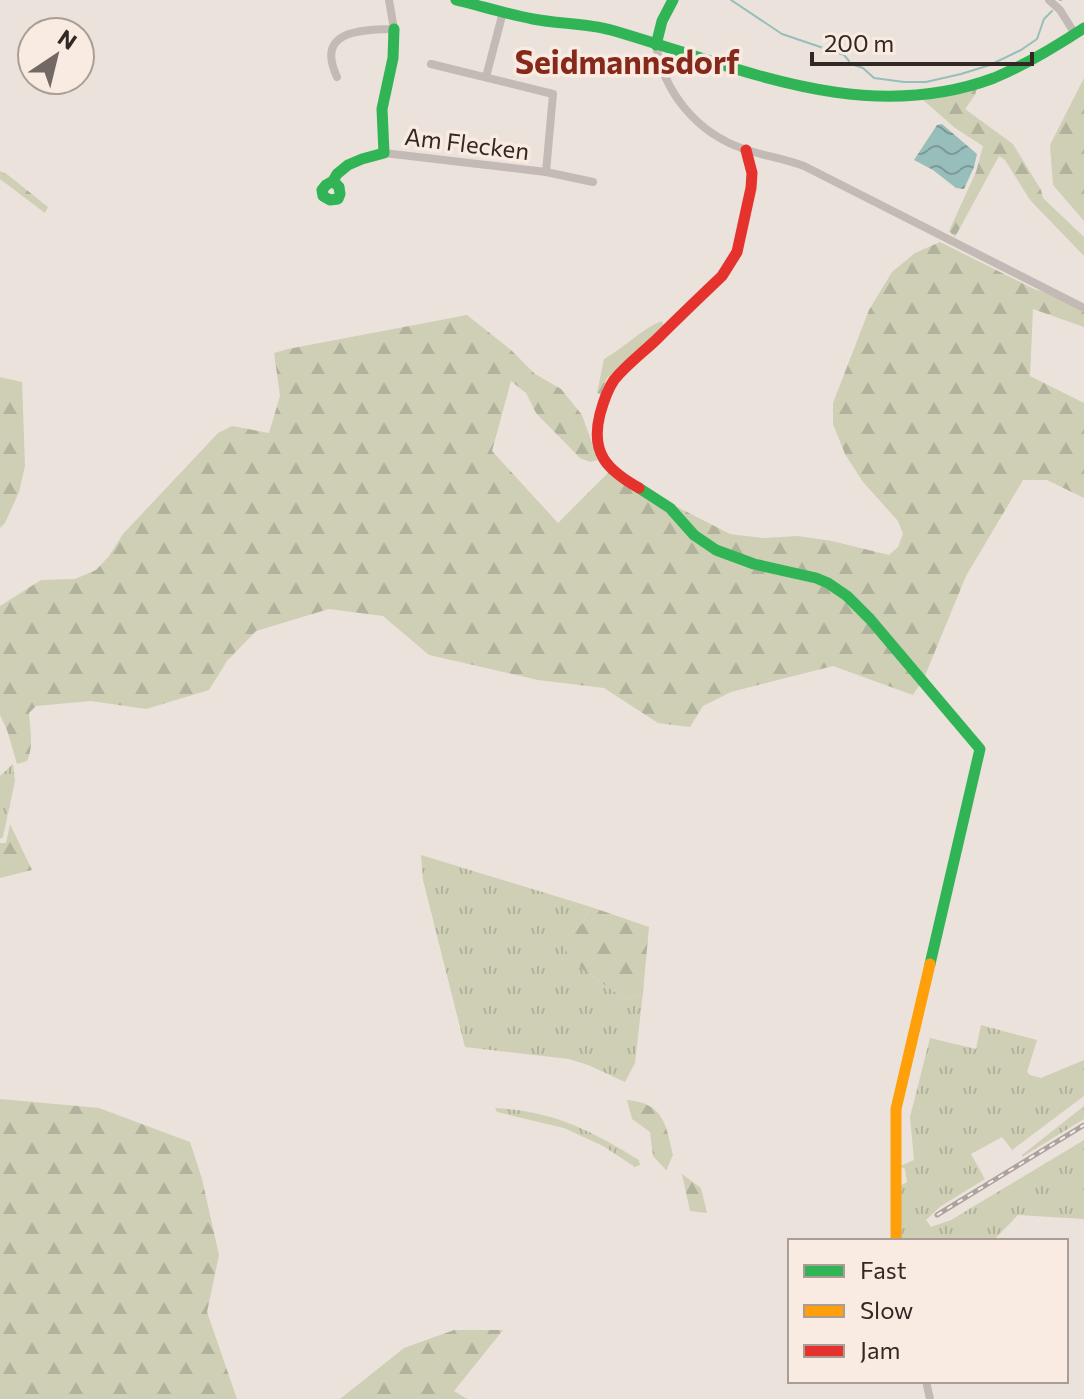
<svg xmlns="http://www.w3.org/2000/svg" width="1084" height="1399" viewBox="0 0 1084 1399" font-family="Commissioner,sans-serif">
<defs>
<pattern id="grass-tufts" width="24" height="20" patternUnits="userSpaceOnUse" patternTransform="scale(2)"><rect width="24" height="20" fill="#cecfb4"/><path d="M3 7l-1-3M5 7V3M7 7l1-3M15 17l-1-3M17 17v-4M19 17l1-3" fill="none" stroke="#b1b29b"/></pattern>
<pattern id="forest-firs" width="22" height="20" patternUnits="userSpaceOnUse" patternTransform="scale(2)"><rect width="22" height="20" fill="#cecfb4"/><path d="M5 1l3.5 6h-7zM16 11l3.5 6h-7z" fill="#b1b29b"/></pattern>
<pattern id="water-waves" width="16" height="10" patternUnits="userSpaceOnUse" patternTransform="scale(2)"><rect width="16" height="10" fill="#97beba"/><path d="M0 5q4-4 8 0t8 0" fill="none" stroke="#7c9a97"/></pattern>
</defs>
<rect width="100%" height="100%" fill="#ebe2db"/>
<g fill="url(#grass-tufts)">
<path d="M13 764 15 781 3 837 0 839V776Z"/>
<path d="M421 855 591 907 582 924 563 939 584 971 627 1000 643 992 635 1063 625 1082 588 1065 569 1059 465 1047 423 880Z"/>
<path d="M981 1025 1037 1040 1027 1072 1030 1075 1041 1078 1084 1060V1096L1012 1150 1002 1137 971 1154 985 1179 941 1206 926 1220 931 1227 951 1220 1084 1140V1219L1018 1215 993 1241H902L900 1234V1186L907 1182 905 1169 900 1166 914 1160 910 1117 930 1038 976 1049Z"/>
<path d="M1084 1106V1119L1022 1157V1155Z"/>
<path d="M495 1108C554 1111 590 1130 639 1160L640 1165 635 1167 603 1146 564 1128 497 1112Z"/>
</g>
<g fill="url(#forest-firs)">
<path d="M1084 78V221L1053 185 1050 145Z"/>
<path d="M977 88 975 95 965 109 1013 144 1041 190 1043 198 1084 237V256L1030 200 1005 160 999 156 955 237 949 231 976 172 983 146 955 128 922 99Z"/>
<path d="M0 171 8 175 48 207 45 213 0 179Z"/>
<path d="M940 242 1034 289 1084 304V327L1033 309 1030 376 1084 403V498L1047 480H1023L966 576 924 678 913 695 833 666 731 692 703 706 690 727 658 723 604 688 538 680 429 655 383 616 329 609 256 631 227 661 209 690 146 709 91 701 36 706 29 713C30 729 34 746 27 761L17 764 7 730 0 715V606L41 580 75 579 96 570 109 556 123 534 218 433 232 426 269 433 280 396 274 353 288 349 467 315 511 350 535 374 561 389 582 415 598 460 590 462 580 458 536 413 526 393 511 381 492 451 558 523 609 472 730 534 763 538 798 536 832 541 889 555 898 547 903 534 898 521 863 482 845 454 833 424V403L869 310 892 272 915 253Z"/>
<path d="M662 321 664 326 607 378 601 394 597 393 604 359C624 348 641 329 662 321Z"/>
<path d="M0 377 22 382 25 466 19 492 5 523 0 528Z"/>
<path d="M10 824 32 870 0 878V843H6Z"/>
<path d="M591 907 649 927 643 992 627 1000 584 971 568 956 563 939 582 924Z"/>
<path d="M0 1099 99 1108 190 1142 202 1179 219 1255 207 1312 237 1399H0Z"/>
<path d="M627 1100C664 1103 666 1125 673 1155L666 1170 653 1156 650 1132 632 1119Z"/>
<path d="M682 1174 701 1188 707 1213 690 1211Z"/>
<path d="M454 1330H503L454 1391 467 1399H340L404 1348Z"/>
</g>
<path fill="url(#water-waves)" d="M942 124 977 154 974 167 964 189 956 188 933 170 914 160 937 125Z"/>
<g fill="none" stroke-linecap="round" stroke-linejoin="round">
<g stroke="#97beba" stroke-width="2">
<path d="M731 0 782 34 844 55 849 61"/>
<path d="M1060 0H1061"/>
<path d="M854 65 863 68 874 78 904 82H926L961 74 990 65 1021 50 1037 39 1044 19 1052 11"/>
</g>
<g stroke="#c3bab5" stroke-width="8">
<path d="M1049 0 1060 10 1075 34"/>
<path d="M656 45C664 93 697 133 744 149 764 156 783 158 804 166L1084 308"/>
<path d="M431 64 553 94 546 172"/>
<path d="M337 77C315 30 361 30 394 29L389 0"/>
<path d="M486 77 503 12"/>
<path d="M384 153 546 172 593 182"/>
<path d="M926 1381 930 1399"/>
</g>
<g stroke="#30b455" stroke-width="11">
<path d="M456 0C481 6 507 14 533 19 558 24 586 23 611 30 737 66 862 127 994 78 1026 65 1055 47 1084 28"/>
<path d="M656 45 662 21 673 0"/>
<path d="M333 181 339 187 340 194 338 199 330 200 323 196 322 190 326 185 333 181 337 174 348 165 362 159 384 153 382 109 393 58 394 29"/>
<path d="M639 488 670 508 694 535 716 550 754 564 816 578 828 583 847 596 870 619 980 749 930 964"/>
</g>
<path stroke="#ff9f0a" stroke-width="11" d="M896 1241V1109L930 964"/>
<path stroke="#e5322d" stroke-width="11" d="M639 488C607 470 590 453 600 414 603 403 607 390 614 380 627 364 645 351 659 337 680 316 701 296 722 276L737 252 751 188 752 173 746 150"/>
<defs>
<path id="rail" d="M937 1215 1084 1125"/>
</defs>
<use href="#rail" stroke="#aba39f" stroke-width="5"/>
<use href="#rail" stroke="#f9ebe1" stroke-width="2" stroke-dasharray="6" stroke-linecap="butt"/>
</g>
<g text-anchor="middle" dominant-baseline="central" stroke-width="7" stroke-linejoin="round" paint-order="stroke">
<g font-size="24" fill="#332724" stroke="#f9ebe1">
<text transform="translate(467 143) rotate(7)">Am Flecken</text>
</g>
<g font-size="32" font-weight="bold" fill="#85291a" stroke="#f9ebe1">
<text x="627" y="61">Seidmannsdorf</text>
</g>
</g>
<rect x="788" y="1239" width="280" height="144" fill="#f9ebe1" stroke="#aa9d95" stroke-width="2"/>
<rect x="804" y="1265" width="40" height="12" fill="#30b455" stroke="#aa9d95" stroke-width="2"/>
<text x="860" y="1279" font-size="24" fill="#332724">Fast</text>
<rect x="804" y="1305" width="40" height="12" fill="#ff9f0a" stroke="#aa9d95" stroke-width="2"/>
<text x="860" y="1319" font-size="24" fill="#332724">Slow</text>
<rect x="804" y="1345" width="40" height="12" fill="#e5322d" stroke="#aa9d95" stroke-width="2"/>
<text x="860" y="1359" font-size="24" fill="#332724">Jam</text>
<g transform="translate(56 56) rotate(35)"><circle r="38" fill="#f9ebe1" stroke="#aa9d95" stroke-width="2"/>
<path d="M0-6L14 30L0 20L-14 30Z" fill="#736864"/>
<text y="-12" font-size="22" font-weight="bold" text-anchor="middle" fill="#332724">N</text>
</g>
<path d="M812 52v12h220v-12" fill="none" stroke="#332724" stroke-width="4"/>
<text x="824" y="52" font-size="24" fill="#332724" stroke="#f9ebe1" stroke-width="6" paint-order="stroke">200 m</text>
</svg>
